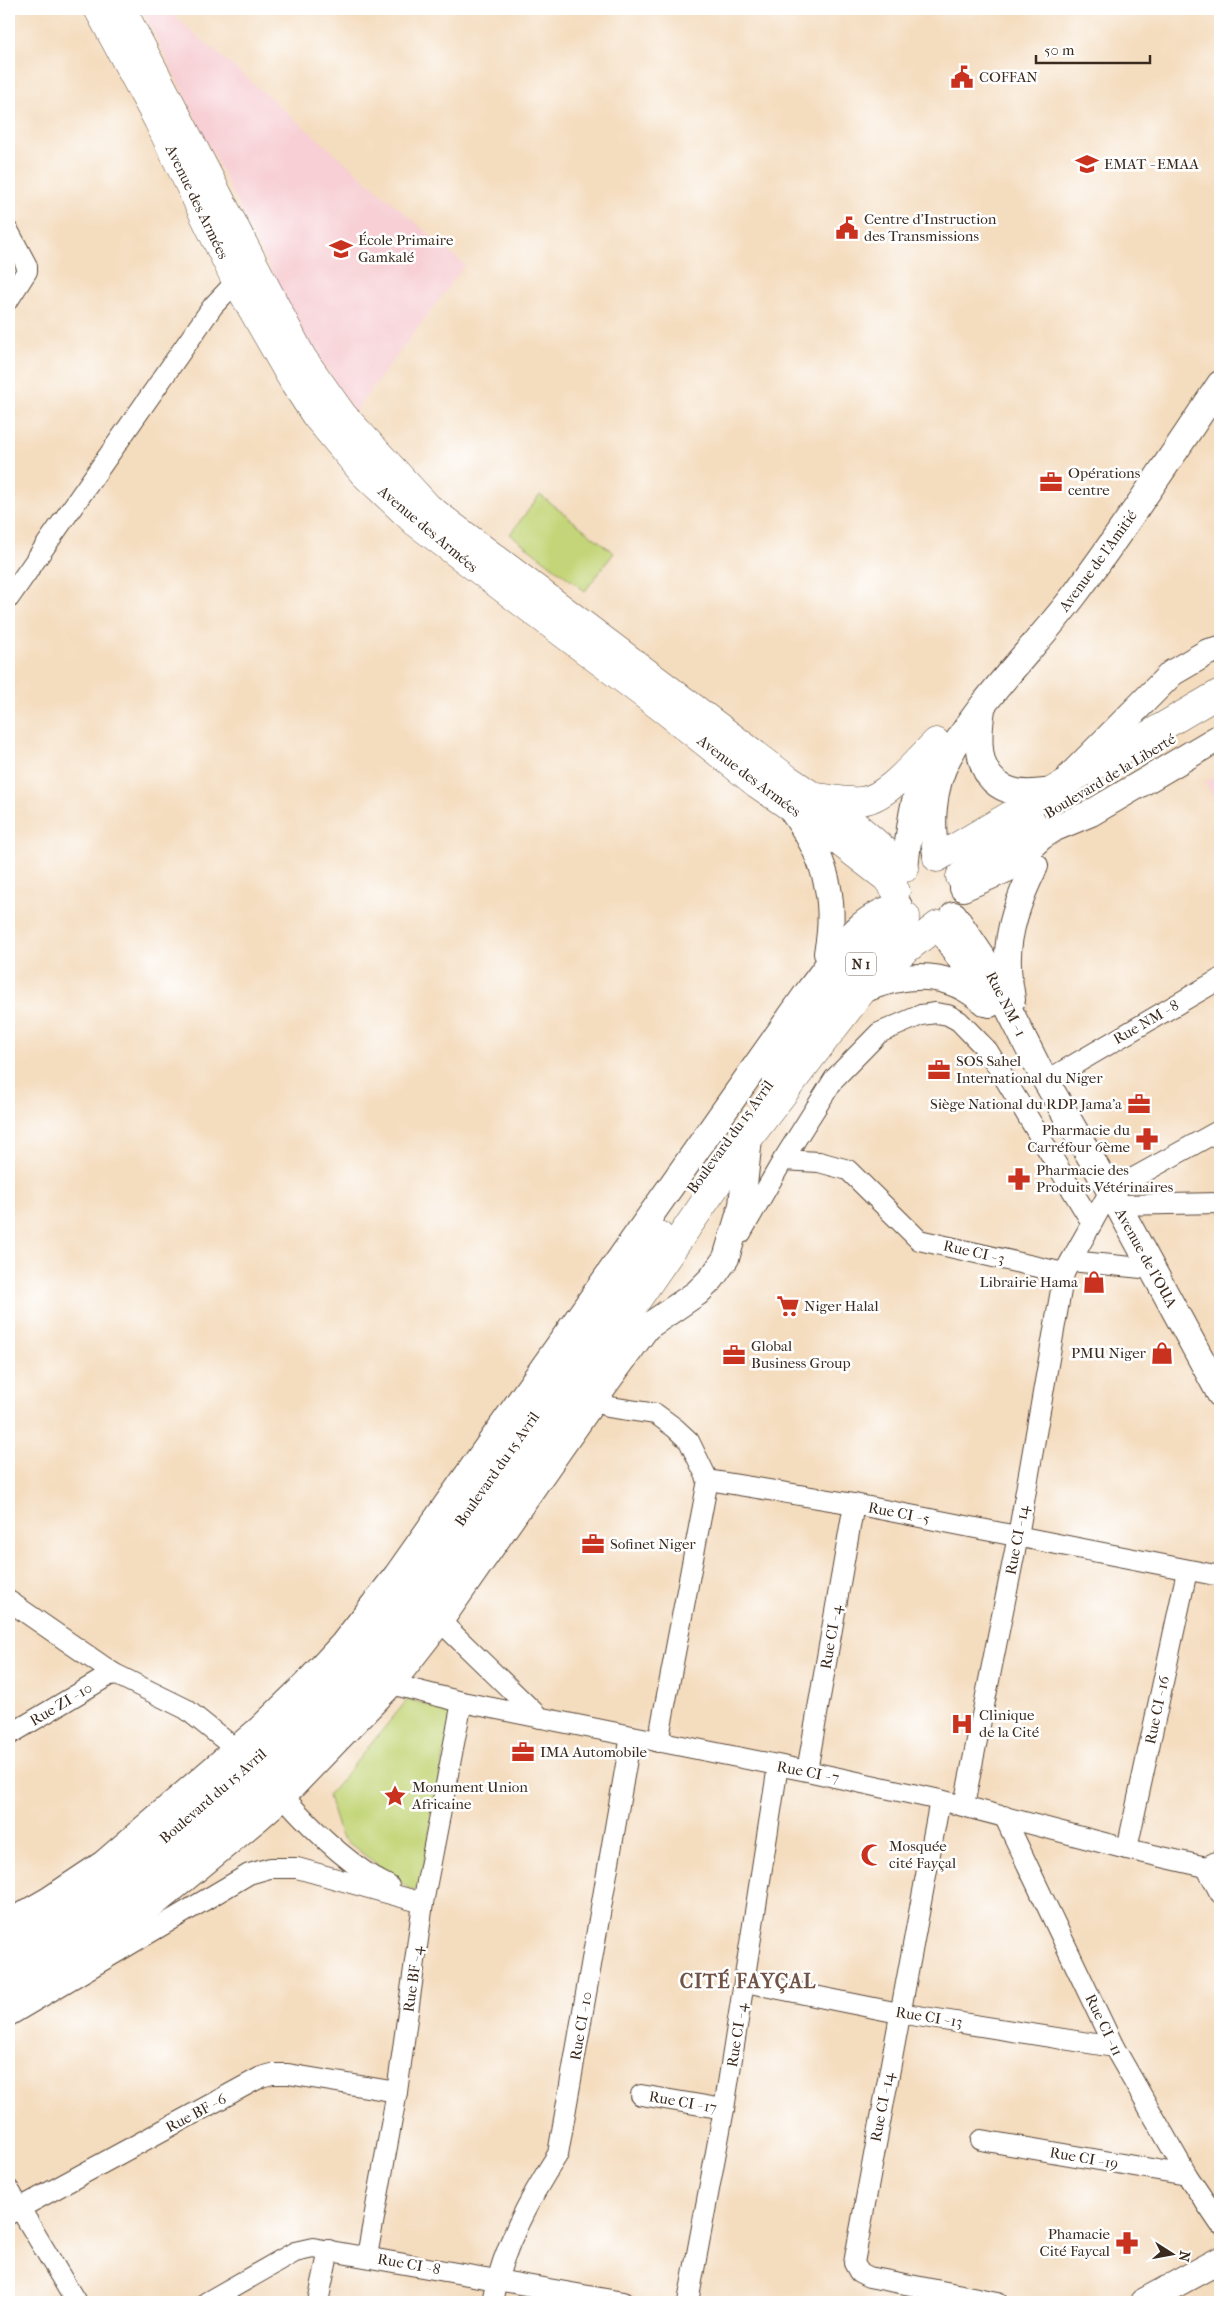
<svg xmlns="http://www.w3.org/2000/svg" width="1229" height="2311" viewBox="0 0 1229 2311" font-family="'IM FELL French Canon',serif">
<rect width="100%" height="100%" fill="#fff"/>
<filter id="ink" filterUnits="userSpaceOnUse"><feTurbulence type="fractalNoise" baseFrequency=".02" numOctaves="2"/><feDisplacementMap in="SourceGraphic" scale="10" xChannelSelector="R" yChannelSelector="G"/><feConvolveMatrix kernelMatrix="1 2 1 2 8 2 1 2 1" color-interpolation-filters="sRGB"/></filter>
<filter id="wash" filterUnits="userSpaceOnUse"><feTurbulence type="fractalNoise" baseFrequency=".0096" numOctaves="4" result="noise"/><feDisplacementMap in="SourceGraphic" scale="20" xChannelSelector="R" yChannelSelector="G"/><feGaussianBlur stdDeviation="1.12" result="paint"/><feColorMatrix in="noise" values="0 0 0 0 0 0 0 0 0 0 0 0 0 0 0 0 0 1.4 0 .05"/><feComposite in="paint" operator="in"/></filter>
<g filter="url(#wash)">
<rect width="100%" height="100%" fill="#f4dcbe"/>
<g fill="#f7cfd4">
<path d="M142 9H166L465 265 354 413 301 329 281 292Z"/>
<path d="M1220 773V810L1205 782Z"/>
</g>
<g fill="#c3d578" stroke="#7f804b">
<path d="M540 495 614 553 585 591 510 534Z"/>
<path d="M408 1699 452 1712 420 1886 412 1891 341 1837 328 1796Z"/>
</g>
</g>
<g filter="url(#ink)">
<g fill="none" stroke-linecap="round" stroke-linejoin="round">
<defs>
<g id="minor">
<path d="M9 232 27 266V271L9 299"/>
<path d="M9 598 213 306 245 272"/>
<path d="M1046 1081 1220 979"/>
<path d="M783 1160 819 1162 848 1170 919 1240 1064 1273 1110 1191 1220 1130"/>
<path d="M1118 1205 1220 1203"/>
<path d="M741 1233 783 1160 834 1079 879 1033 921 1015 936 1013 948 1015 959 1021 988 1051 1092 1223"/>
<path d="M1071 1261 1152 1269"/>
<path d="M609 1407 656 1414 675 1428 689 1441 708 1480 854 1504 1220 1576"/>
<path d="M9 1601 113 1673 186 1709 237 1750"/>
<path d="M440 1621 540 1718"/>
<path d="M391 1684 462 1702 807 1771 940 1800 1127 1849 1206 1867 1220 1860"/>
<path d="M9 1735 113 1673"/>
<path d="M658 1742 708 1480"/>
<path d="M807 1771 854 1504"/>
<path d="M283 1796C312 1829 349 1866 389 1886"/>
<path d="M940 1800 854 2263 859 2272 869 2277 998 2302"/>
<path d="M964 1805 1018 1536 1064 1273"/>
<path d="M1004 1816 1114 2047 1187 2175 1220 2224"/>
<path d="M1127 1849 1187 1571"/>
<path d="M1206 1867 1220 1893"/>
<path d="M745 1982 899 2013 1114 2047"/>
<path d="M9 2016 249 1874 270 1868H297L423 1903"/>
<path d="M641 2095 724 2109"/>
<path d="M981 2140 1187 2175"/>
<path d="M9 2190 76 2302"/>
<path d="M9 2214 261 2077 272 2074H288L397 2092"/>
<path d="M367 2256 397 2092 423 1903 462 1702"/>
<path d="M207 2302 295 2252 313 2248 623 2302"/>
<path d="M318 2302 329 2250"/>
<path d="M492 2302C502 2249 529 2199 558 2154L631 1736"/>
<path d="M688 2302 724 2109 778 1766"/>
</g>
<g id="major">
<path d="M982 709C977 742 975 783 1016 792 1029 795 1042 792 1055 791"/>
<path d="M1070 776 1172 673 1208 652 1220 649"/>
<path d="M790 808C824 854 838 897 827 953"/>
<path d="M937 858C930 827 932 788 948 758 980 698 1035 648 1076 593 1126 526 1173 454 1220 384"/>
<path d="M905 868C910 822 914 789 934 746"/>
<path d="M963 888 1007 869 1041 837 1055 828 1091 813 1220 737"/>
<path d="M954 915 983 958 1040 1071 1110 1191 1220 1394"/>
<path d="M938 925 990 1004"/>
<path d="M863 990C906 972 948 969 985 1003"/>
<path d="M1012 1000C1011 989 1008 977 1008 966 1006 931 1020 896 1035 866"/>
<path d="M9 1923 49 1900 103 1864 262 1727 306 1684 343 1644 397 1575 810 989C837 955 854 917 899 906"/>
<path d="M9 2000 104 1941 160 1899 257 1819 283 1796 391 1684 440 1621 603 1387 647 1327 697 1293 712 1278 726 1258 742 1205 749 1138"/>
<path d="M1143 2302 1220 2260"/>
</g>
<g id="highway">
<path d="M98 9 158 121 236 281 293 381 315 415 364 474 415 522 667 712 757 784 829 834 886 878 896 891"/>
<path d="M122 9 302 357 343 415 428 507 454 527 788 779 853 823 905 868"/>
<path d="M818 797C832 799 847 802 861 801 887 799 918 759 936 742"/>
<path d="M937 858 1220 693"/>
<path d="M960 877 1000 844 1033 823"/>
<path d="M775 1075 819 1014 862 961 906 916"/>
<path d="M9 1944 47 1923 96 1891 233 1782 309 1711 361 1655 459 1523 659 1235"/>
<path d="M9 1969 77 1929 107 1909 183 1850 277 1771 369 1678 396 1647 497 1503 749 1138 863 990 894 959 938 925"/>
</g>
</defs>
<use href="#minor" stroke="#574536" stroke-width="22"/>
<use href="#major" stroke="#574536" stroke-width="28"/>
<use href="#highway" stroke="#574536" stroke-width="29"/>
<use href="#minor" stroke="#fff" stroke-width="20"/>
<use href="#major" stroke="#fff" stroke-width="26"/>
<use href="#highway" stroke="#fff" stroke-width="28"/>
</g>
</g>
<defs>
<symbol id="civic-bare" viewBox="-9 -9 18 18"><path d="M-.6-6.5H3V-4.5H.6V-3L4-1V1h2V6H-6V1h2V-1L-.6-3ZM-1.2 2.5V6h2.4V2.5Z" fill="#c8321e" stroke="#fff" stroke-width="2.5" paint-order="stroke"/></symbol>
<symbol id="university-bare" viewBox="-9 -9 18 18"><path d="M0-5L7-2L0 1L-7-2ZM-4 1L0 2.5L4 1V4Q0 6-4 4Z" fill="#c8321e" stroke="#fff" stroke-width="2.5" paint-order="stroke"/></symbol>
<symbol id="school-bare" viewBox="-9 -9 18 18"><path d="M0-5L7-2L0 1L-7-2ZM-4 1L0 2.5L4 1V4Q0 6-4 4Z" fill="#c8321e" stroke="#fff" stroke-width="2.5" paint-order="stroke"/></symbol>
<symbol id="office-bare" viewBox="-9 -9 18 18"><path d="M-6-3h4V-5.5h4V-3h4V5H-6ZM-1-4.5V-3h2v-1.5ZM-6 0V1H6V0Z" fill="#c8321e" stroke="#fff" stroke-width="2.5" paint-order="stroke"/></symbol>
<symbol id="pharmacy-bare" viewBox="-9 -9 18 18"><path d="M-2-6h4v4h4v4h-4v4h-4v-4h-4v-4h4Z" fill="#c8321e" stroke="#fff" stroke-width="2.5" paint-order="stroke"/></symbol>
<symbol id="shop-bare" viewBox="-9 -9 18 18"><path d="M-5-2.5h2.3a2.7 3.5 0 0 1 5.4 0H5L5.5 6h-11ZM-1.5-2.5h3a1.5 2.3 0 0 0-3 0Z" fill="#c8321e" stroke="#fff" stroke-width="2.5" paint-order="stroke"/></symbol>
<symbol id="supermarket-bare" viewBox="-9 -9 18 18"><path d="M-6-5.5h2.5l.6 2H6L4.5 2H-2.5L-4.4-4H-6ZM-1.5 3.2a1.3 1.3 0 1 0 .1 0ZM3 3.2a1.3 1.3 0 1 0 .1 0Z" fill="#c8321e" stroke="#fff" stroke-width="2.5" paint-order="stroke"/></symbol>
<symbol id="hospital-bare" viewBox="-9 -9 18 18"><path d="M-5-5h3v3.5h4V-5h3V5h-3V1.5h-4V5h-3Z" fill="#c8321e" stroke="#fff" stroke-width="2.5" paint-order="stroke"/></symbol>
<symbol id="sight-bare" viewBox="-9 -9 18 18"><path d="M0-6L1.8-2.2L6-1.7L2.9 1.2L3.7 5.4L0 3.3L-3.7 5.4L-2.9 1.2L-6-1.7L-1.8-2.2Z" fill="#c8321e" stroke="#fff" stroke-width="2.5" paint-order="stroke"/></symbol>
<symbol id="mosque-bare" viewBox="-9 -9 18 18"><path d="M3.5-4.9A6 6 0 1 0 3.5 4.9A5 5 0 1 1 3.5-4.9Z" fill="#c8321e" stroke="#fff" stroke-width="2.5" paint-order="stroke"/></symbol>
</defs>
<g fill-rule="evenodd">
<use href="#civic-bare" x="946" y="61" width="32" height="32"/>
<use href="#university-bare" x="1071" y="148" width="32" height="32"/>
<use href="#civic-bare" x="831" y="212" width="32" height="32"/>
<use href="#school-bare" x="325" y="233" width="32" height="32"/>
<use href="#office-bare" x="1035" y="466" width="32" height="32"/>
<use href="#office-bare" x="923" y="1054" width="32" height="32"/>
<use href="#office-bare" x="1123" y="1088" width="32" height="32"/>
<use href="#pharmacy-bare" x="1131" y="1123" width="32" height="32"/>
<use href="#pharmacy-bare" x="1003" y="1163" width="32" height="32"/>
<use href="#shop-bare" x="1078" y="1266" width="32" height="32"/>
<use href="#supermarket-bare" x="772" y="1290" width="32" height="32"/>
<use href="#shop-bare" x="1146" y="1337" width="32" height="32"/>
<use href="#office-bare" x="718" y="1339" width="32" height="32"/>
<use href="#office-bare" x="577" y="1528" width="32" height="32"/>
<use href="#hospital-bare" x="946" y="1708" width="32" height="32"/>
<use href="#office-bare" x="507" y="1736" width="32" height="32"/>
<use href="#sight-bare" x="379" y="1780" width="32" height="32"/>
<use href="#mosque-bare" x="856" y="1839" width="32" height="32"/>
<use href="#pharmacy-bare" x="1111" y="2227" width="32" height="32"/>
</g>
<g text-anchor="middle" dominant-baseline="central" stroke-width="5" stroke-linejoin="round" paint-order="stroke">
<rect fill="#fff" stroke="#766a62" stroke-width="1" x="846" y="952.5" width="30" height="23" rx="4"/>
<g font-size="14" font-weight="bold" fill="#3b2a1e">
<text x="861" y="964">N 1</text>
</g>
<g font-size="15" fill="#3b2a1e" stroke="#fff" text-anchor="start">
<text x="979" y="77">COFFAN</text>
<text x="1104" y="164">EMAT - EMAA</text>
<text x="864" y="219">Centre d'Instruction<tspan x="864" dy="17">des Transmissions</tspan></text>
<text x="358" y="240">École Primaire<tspan x="358" dy="17">Gamkalé</tspan></text>
<text x="1068" y="473">Opérations<tspan x="1068" dy="17">centre</tspan></text>
<text x="956" y="1061">SOS Sahel<tspan x="956" dy="17">International du Niger</tspan></text>
<text x="1122" y="1104" text-anchor="end">Siège National du RDP Jama'a</text>
<text x="1130" y="1130" text-anchor="end">Pharmacie du<tspan x="1130" dy="17">Carréfour 6ème</tspan></text>
<text x="1036" y="1170">Pharmacie des<tspan x="1036" dy="17">Produits Vétérinaires</tspan></text>
<text x="1078" y="1282" text-anchor="end">Librairie Hama</text>
<text x="804" y="1306">Niger Halal</text>
<text x="751" y="1346">Global<tspan x="751" dy="17">Business Group</tspan></text>
<text x="1146" y="1353" text-anchor="end">PMU Niger</text>
<text x="610" y="1544">Sofinet Niger</text>
<text x="979" y="1715">Clinique<tspan x="979" dy="17">de la Cité</tspan></text>
<text x="540" y="1752">IMA Automobile</text>
<text x="412" y="1787">Monument Union<tspan x="412" dy="17">Africaine</tspan></text>
<text x="889" y="1846">Mosquée<tspan x="889" dy="17">cité Fayçal</tspan></text>
<text x="1110" y="2234" text-anchor="end">Phamacie<tspan x="1110" dy="17">Cité Faycal</tspan></text>
</g>
<g font-size="15" fill="#3b2a1e" stroke="#fff">
<text transform="translate(197 202) rotate(64)">Avenue des Armées</text>
<text transform="translate(428 529) rotate(40)">Avenue des Armées</text>
<text transform="translate(1098 561) rotate(-54)">Avenue de l'Amitié</text>
<text transform="translate(749 776) rotate(37)">Avenue des Armées</text>
<text transform="translate(1110 776) rotate(-31)">Boulevard de la Liberté</text>
<text transform="translate(1006 1004) rotate(63)">Rue NM - 1</text>
<text transform="translate(1146 1022) rotate(-30)">Rue NM - 8</text>
<text transform="translate(730 1137) rotate(-54)">Boulevard du 15 Avril</text>
<text transform="translate(974 1252) rotate(13)">Rue CI - 3</text>
<text transform="translate(1146 1258) rotate(61)">Avenue de l'OUA</text>
<text transform="translate(497 1469) rotate(-55)">Boulevard du 15 Avril</text>
<text transform="translate(899 1513) rotate(11)">Rue CI - 5</text>
<text transform="translate(1017 1540) rotate(-79)">Rue CI - 14</text>
<text transform="translate(831 1637) rotate(-80)">Rue CI - 4</text>
<text transform="translate(61 1704) rotate(-31)">Rue ZI - 10</text>
<text transform="translate(1157 1710) rotate(-78)">Rue CI - 16</text>
<text transform="translate(808 1772) rotate(11)">Rue CI - 7</text>
<text transform="translate(213 1796) rotate(-41)">Boulevard du 15 Avril</text>
<text transform="translate(413 1979) rotate(-82)">Rue BF - 4</text>
<text transform="translate(929 2017) rotate(9)">Rue CI - 13</text>
<text transform="translate(1104 2025) rotate(64)">Rue CI - 11</text>
<text transform="translate(581 2026) rotate(-80)">Rue CI - 10</text>
<text transform="translate(737 2035) rotate(-81)">Rue CI - 4</text>
<text transform="translate(683 2102) rotate(10)">Rue CI - 17</text>
<text transform="translate(882 2107) rotate(-79)">Rue CI - 14</text>
<text transform="translate(196 2113) rotate(-28)">Rue BF - 6</text>
<text transform="translate(1084 2158) rotate(10)">Rue CI - 19</text>
<text transform="translate(409 2264) rotate(10)">Rue CI - 8</text>
</g>
<g font-size="20" font-weight="bold" letter-spacing="1" fill="#705246" stroke="#fff">
<text x="748" y="1981">CITÉ FAYÇAL</text>
</g>
</g>
<rect width="1229" height="2311" fill="none" stroke="#fff" stroke-width="30"/>
<g transform="translate(1172 2254) rotate(101)" stroke="#ffffff" stroke-width="4" paint-order="stroke">
<path d="M0-4L9 19L0 12L-9 19Z" fill="#3b2a1e"/>
<text y="-8" font-size="14" font-weight="bold" text-anchor="middle" fill="#3b2a1e">N</text>
</g>
<path d="M1036 55v8h114v-8" fill="none" stroke="#3b2a1e" stroke-width="2.5"/>
<text x="1044" y="55" font-size="15" fill="#3b2a1e" stroke="#ffffff" stroke-width="4" paint-order="stroke">50 m</text>
</svg>
